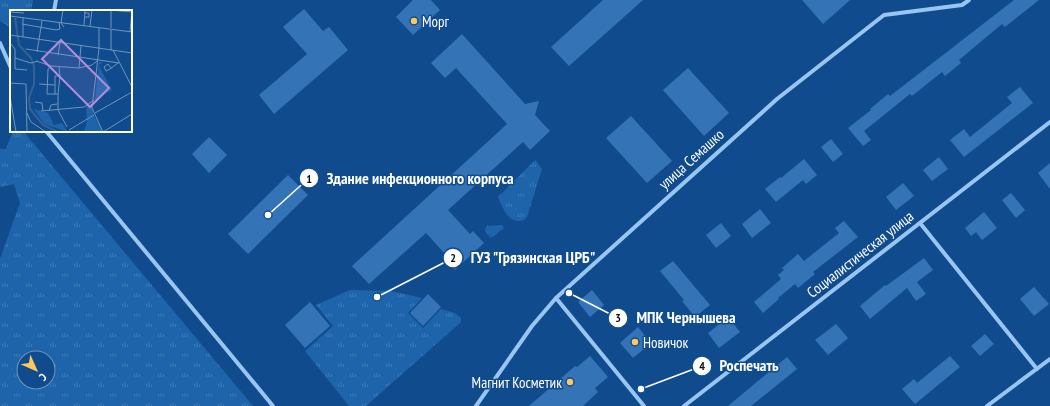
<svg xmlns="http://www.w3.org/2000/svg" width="1050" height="406" viewBox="0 0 1050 406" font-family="'PT Sans Narrow',sans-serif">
<defs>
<pattern id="grass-tufts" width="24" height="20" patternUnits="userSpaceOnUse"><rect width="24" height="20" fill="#1e64ab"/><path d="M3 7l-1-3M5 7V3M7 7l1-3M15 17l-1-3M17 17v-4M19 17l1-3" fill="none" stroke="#407bb8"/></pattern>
</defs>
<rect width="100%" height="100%" fill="#104c8d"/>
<g fill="url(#grass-tufts)" fill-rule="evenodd">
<path d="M0 0H33L31 11H11V28L0 21Z"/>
<path d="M13 131H23L253 406H0V259L20 203 14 184 0 187V149H6ZM24 358H48V382H24Z"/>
<path d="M535 160 542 169 527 217 524 220C509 225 503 209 498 197Z"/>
<path d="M502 225 504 228 491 238 486 233 485 229 487 226Z"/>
<path d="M350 290 391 291 422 298 408 313 423 328 441 309 455 313 461 318V322L366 406H349L305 351 333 326 316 305Z"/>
</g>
<g fill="#3473b5">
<path d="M413 0H431L440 10 413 35 396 17Z"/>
<path d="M603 0H643L569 66 551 47Z"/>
<path d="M802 0H850L823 24Z"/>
<path d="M1014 0H1039L1005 27 1002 24 959 60 961 63 945 76 942 72 912 96 910 94 864 131 871 140 863 146 848 128 871 110 870 109 888 94 890 96Z"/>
<path d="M304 9 323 31 329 27 348 50 274 114 259 95 307 54 283 27Z"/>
<path d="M462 34 525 104 539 101 535 115 550 131 530 150 523 142 448 210 470 234 473 231 484 243 455 270 443 258 446 255 426 233 369 284 352 266 507 124 456 68 445 78 431 63Z"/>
<path d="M688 68 729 113 704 136 663 90Z"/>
<path d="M1020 87 1033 103 964 157 950 140 964 129 970 137 1012 103 1007 97Z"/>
<path d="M631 116 672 161 647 183 606 138Z"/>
<path d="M209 137 227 155 209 173 192 154Z"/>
<path d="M831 139 843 154 833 162 821 147Z"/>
<path d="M939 157 948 169 932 181 923 170Z"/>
<path d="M804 159 817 175 806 184 803 180 776 202 765 189 780 177 781 178Z"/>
<path d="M1050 163V189L1038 173Z"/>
<path d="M288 175 308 195 248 254 228 234Z"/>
<path d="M903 183 914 196 896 210 886 197Z"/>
<path d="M1011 193 1025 210 1016 218 1002 200Z"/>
<path d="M760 209 771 223 752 238 742 224Z"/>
<path d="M984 212 997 228 982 240 976 232 971 236 965 228Z"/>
<path d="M844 221 858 237 813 272 815 274 798 288 795 284 778 298 779 299 763 313 754 302 781 279 778 275 784 270 782 268 798 254 804 261 839 233 835 228Z"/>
<path d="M721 223 731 236 716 248 706 235Z"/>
<path d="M924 258 933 270 917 282 926 294 916 301 907 288 870 319 860 306 885 285 886 286Z"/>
<path d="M673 261 710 305 695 317 682 301 684 300 660 271Z"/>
<path d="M1034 287 1049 304 1034 316 1020 299Z"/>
<path d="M592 290 604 305 590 317 578 302Z"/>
<path d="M428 294 441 307 423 326 410 313Z"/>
<path d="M310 302 330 326 305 348 285 325Z"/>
<path d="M728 317 740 332 719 348 708 333Z"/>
<path d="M836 324 848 338 828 355 815 340Z"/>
<path d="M638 327 651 343 633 358 620 343Z"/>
<path d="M985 334 994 344 980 356 971 346Z"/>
<path d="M590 356 608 377 595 388 598 392 583 406H529L575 366 577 367Z"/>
<path d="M950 356 960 367 915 404 902 389 914 379 917 383Z"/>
<path d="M787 357 797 369 751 406H728Z"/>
</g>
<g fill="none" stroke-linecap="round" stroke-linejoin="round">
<g stroke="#98c5f2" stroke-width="4">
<path d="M54 11 56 0"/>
<path d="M0 43 11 68"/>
<path d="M46 131 273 406"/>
<path d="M920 223 1037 369"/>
<path d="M556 298 644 406"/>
<path d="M476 406 532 326 556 298 777 99 884 15 962 5 969 0"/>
<path d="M684 406 1050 122"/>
<path d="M987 406 1050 359"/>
</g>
</g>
<g fill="#ffc85a" stroke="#104c8d" stroke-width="1.5">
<circle cx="414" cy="21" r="4"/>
<circle cx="635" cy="342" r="4"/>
<circle cx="570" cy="382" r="4"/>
</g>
<g text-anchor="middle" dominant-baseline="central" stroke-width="3" stroke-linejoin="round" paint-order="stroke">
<g font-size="15" fill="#fff" stroke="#104c8d" text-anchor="start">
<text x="422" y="21">Морг</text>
<text x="643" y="342">Новичок</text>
<text x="562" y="382" text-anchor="end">Магнит Косметик</text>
</g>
<g font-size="15" fill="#fff" stroke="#104c8d">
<text transform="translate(691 159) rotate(-42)">улица Семашко</text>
<text transform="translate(860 254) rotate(-38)">Социалистическая улица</text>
</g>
</g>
<g transform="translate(10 10)">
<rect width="122" height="122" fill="#104c8d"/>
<path d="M89 52H93L89 55 90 58 102 80 89 87 88 91 85 90ZM81 94 84 106 93 122H74L77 111 76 97ZM24 99 38 103 44 115 52 113 58 122 34 114Z" fill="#1e64ab"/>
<path fill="none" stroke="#346192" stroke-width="2" d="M5 8 9 35 21 48 24 56V74L19 88 20 99 33 115 48 122"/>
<path fill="none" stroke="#7094bb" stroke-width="1" d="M53 0 51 13 54 17M99 0 122 2M101 0V18M0 2 14 3M0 6 122 22M13 7V27M74 7H79V3H74M12 14 46 20 50 19 49 12M74 16 75 0M80 16 82 0M89 18V39L82 98 93 122M0 20V6M120 22 122 0M0 25 122 43M0 33 5 39V59L17 60M16 39 109 53M101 40V20M103 40 122 77M27 42 32 11M48 45 50 33M5 48 21 53 28 51M26 51 41 56 69 58 82 55 87 51M41 56 38 59 37 84H45V66H50L49 57M69 58 71 36M101 58 98 54 94 57 96 61 100 59 108 53M0 73 16 74 17 121M29 74 45 75M45 84H48L50 66M48 84V100L57 117M0 86 6 122M25 92 32 93 33 101M31 101 74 97 84 90M39 101 41 95 47 94M17 103 21 112 36 122M85 103 122 82M59 120 84 105M93 122 122 104"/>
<path fill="#b68bdc" fill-opacity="0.15" stroke="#b68bdc" stroke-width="2" d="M51 30 99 78 80 97 32 49Z"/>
<rect width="122" height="122" fill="none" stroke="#fff" stroke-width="2"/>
</g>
<path fill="none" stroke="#fff" stroke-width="1.5" d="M268 215L309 178M377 297L453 258M569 293L618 318M641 389L702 366"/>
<g fill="#fff" stroke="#104c8d" stroke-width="1.5">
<circle cx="268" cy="215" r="4"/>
<circle cx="377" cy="297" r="4"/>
<circle cx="569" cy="293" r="4"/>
<circle cx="641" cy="389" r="4"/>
<circle cx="309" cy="178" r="10"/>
<circle cx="453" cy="258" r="10"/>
<circle cx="618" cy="318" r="10"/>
<circle cx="702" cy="366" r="10"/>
</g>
<g font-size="12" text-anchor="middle" font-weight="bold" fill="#111">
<text x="309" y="183">1</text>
<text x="453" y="262">2</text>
<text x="618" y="322">3</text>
<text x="702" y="370">4</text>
</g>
<g font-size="16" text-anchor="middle" font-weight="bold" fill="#fff" stroke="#104c8d" stroke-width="3" stroke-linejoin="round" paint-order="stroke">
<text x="420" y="184">Здание инфекционного корпуса</text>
<text x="533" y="263">ГУЗ "Грязинская ЦРБ"</text>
<text x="686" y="323">МПК Чернышева</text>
<text x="749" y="371">Роспечать</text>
</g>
<g transform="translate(36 370) rotate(135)"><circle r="19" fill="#104c8d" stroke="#7094bb"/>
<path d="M0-3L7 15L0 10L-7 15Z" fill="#ffc85a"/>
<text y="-6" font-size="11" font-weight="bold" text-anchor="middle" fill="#ffffff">С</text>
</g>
</svg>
